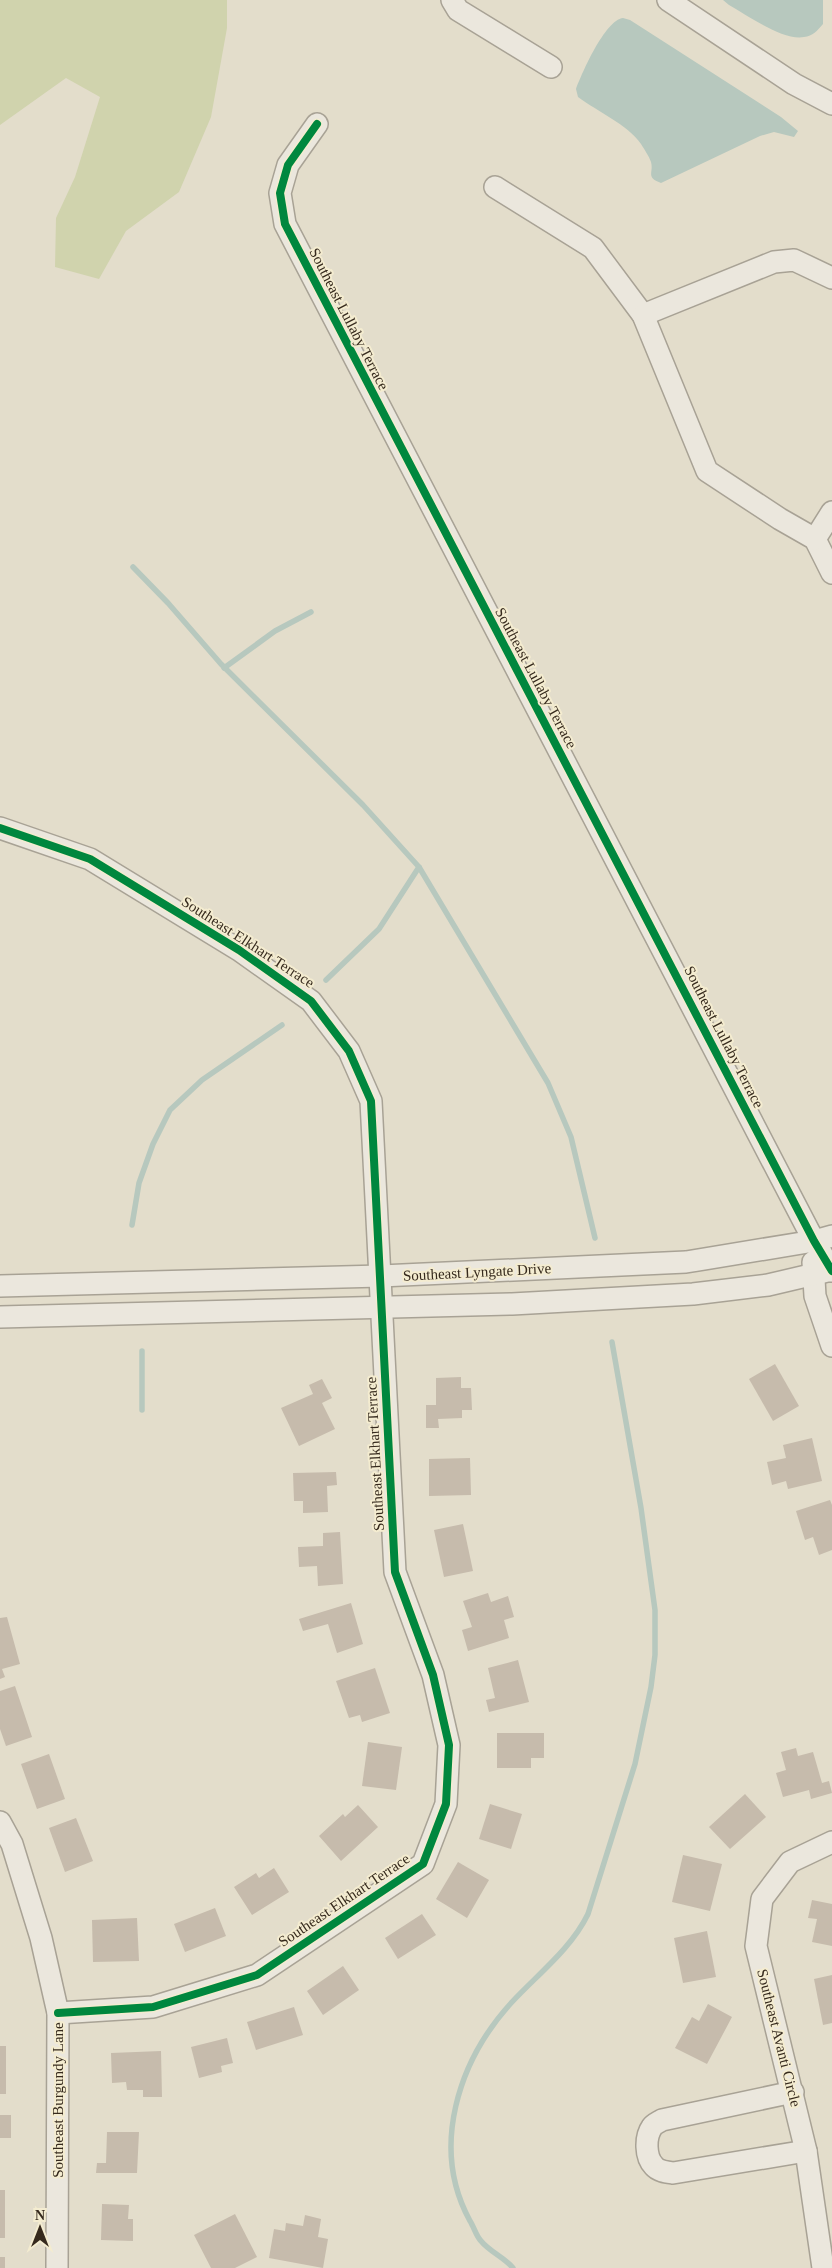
<svg xmlns="http://www.w3.org/2000/svg" width="832" height="2268" viewBox="0 0 832 2268" font-family="Georgia,serif">
<rect width="100%" height="100%" fill="#e3ddcb"/>
<path fill="#d0d3ad" d="M0 0H227V28L211 117 179 192 126 231 99 279 55 267 56 218 75 177 100 97 66 78 0 125Z"/>
<g fill="#b7c8be">
<path d="M723 0H823V24C817 31 813 36 804 37 783 41 747 15 729 5Z"/>
<path d="M623 18 630 20 781 117 798 131 794 137 774 132 760 136 661 183C645 177 654 173 651 162 649 156 644 149 641 144 627 124 598 112 578 97L576 89C582 73 605 20 623 18Z"/>
</g>
<g fill="none" stroke-linecap="round" stroke-linejoin="round">
<g stroke="#b7c8be" stroke-width="5.5">
<path d="M133 567 168 603 221 664 363 805 419 867 548 1083 571 1137 595 1238"/>
<path d="M224 668 275 631 311 612"/>
<path d="M326 980 379 929 419 867"/>
<path d="M132 1225 139 1183 153 1144 170 1110 202 1080 282 1025"/>
<path d="M142 1351V1410"/>
<path d="M513 2268C504 2257 490 2252 481 2241 476 2236 474 2227 470 2221 430 2148 458 2061 512 2002 538 1974 571 1949 588 1914L635 1764 651 1687 655 1655V1610L641 1508 612 1342"/>
</g>
</g>
<g fill="#c6bbac">
<path d="M775 1364 799 1406 773 1421 749 1379Z"/>
<path d="M461 1377V1388H471L472 1410H462V1418L438 1419 439 1428H426V1405H436V1378Z"/>
<path d="M322 1379 332 1398 322 1403 335 1429 299 1446 281 1408 313 1394 309 1385Z"/>
<path d="M812 1438 822 1481 788 1489 786 1481 772 1485 767 1462 786 1458 783 1445Z"/>
<path d="M470 1458 471 1495 429 1496V1459Z"/>
<path d="M336 1472 337 1485 327 1486 328 1512 303 1513V1501H294L293 1473Z"/>
<path d="M830 1500 832 1505V1550L819 1555 813 1537 805 1540 796 1511Z"/>
<path d="M463 1524 473 1571 444 1577 434 1530Z"/>
<path d="M340 1532 343 1584 318 1586 317 1566 299 1567 298 1547 323 1546V1533Z"/>
<path d="M488 1593 491 1602 508 1596 514 1617 504 1620 509 1638 468 1651 462 1630 472 1627 463 1601Z"/>
<path d="M351 1603 363 1644 337 1653 328 1624 303 1631 299 1619Z"/>
<path d="M7 1617 20 1664 2 1669 5 1677 0 1679V1618Z"/>
<path d="M518 1660 529 1702 489 1712 486 1700 495 1698 488 1668Z"/>
<path d="M375 1668 390 1713 362 1722 360 1715 349 1718 336 1681Z"/>
<path d="M15 1686 32 1737 6 1746 0 1729V1691Z"/>
<path d="M497 1733H544V1758H531V1768H497Z"/>
<path d="M368 1742 402 1747 396 1790 362 1786Z"/>
<path d="M796 1748 798 1756 813 1752 822 1783 829 1781 832 1793 811 1799 809 1790 783 1797 776 1773 786 1770 781 1752Z"/>
<path d="M49 1754 65 1799 37 1809 21 1764Z"/>
<path d="M745 1794 766 1817 730 1849 709 1827Z"/>
<path d="M490 1804 522 1814 511 1849 479 1839Z"/>
<path d="M358 1805 378 1827 341 1861 319 1836 343 1814 345 1817Z"/>
<path d="M76 1818 93 1861 65 1872 49 1828Z"/>
<path d="M683 1855 722 1864 710 1911 672 1902Z"/>
<path d="M458 1862 489 1880 467 1918 436 1899Z"/>
<path d="M274 1868 289 1892 252 1915 234 1887 256 1873 259 1878Z"/>
<path d="M812 1900 832 1904V1946L812 1942 817 1919 808 1918Z"/>
<path d="M215 1908 226 1936 185 1952 174 1924Z"/>
<path d="M422 1914 436 1935 398 1959 385 1938Z"/>
<path d="M137 1918 139 1961 93 1962 92 1920Z"/>
<path d="M707 1931 716 1977 683 1983 674 1938Z"/>
<path d="M343 1966 359 1990 323 2015 307 1991Z"/>
<path d="M832 1975V2023L823 2025 814 1979Z"/>
<path d="M708 2004 732 2017 707 2064 675 2048 692 2017 699 2021Z"/>
<path d="M294 2007 303 2035 256 2050 247 2022Z"/>
<path d="M227 2038 233 2063 221 2066 222 2072 199 2078 191 2047Z"/>
<rect x="0" y="2046" width="6" height="48"/>
<path d="M161 2051 162 2097H143V2090H127L126 2082 112 2083 111 2053Z"/>
<rect x="0" y="2115" width="11" height="23"/>
<path d="M107 2132H139L137 2173H96L97 2163H106Z"/>
<rect x="0" y="2190" width="5" height="48"/>
<path d="M102 2204 129 2205 128 2219H133V2241L101 2240Z"/>
<path d="M235 2214 257 2257 235 2268H211L194 2235Z"/>
<path d="M305 2215 321 2219 318 2237 328 2239 323 2268 269 2258 274 2229 285 2231 286 2223 303 2226Z"/>
<rect x="0" y="2257" width="5" height="11"/>
</g>
<g fill="none" stroke-linecap="round" stroke-linejoin="round">
<defs>
<g id="minor">
<path d="M452 0 458 10 551 67"/>
<path d="M668 0 794 84 832 104"/>
<path d="M317 124 288 165 280 193 285 224 814 1241 832 1271"/>
<path d="M495 187 593 248 643 315 707 471 780 519 815 539 832 573"/>
<path d="M643 315 774 262 794 260 832 278"/>
<path d="M815 539 832 512"/>
<path d="M0 828 90 859 239 950 311 1001 349 1051 371 1101 395 1572 433 1675 449 1745 446 1804 423 1864 257 1975 153 2007 58 2013"/>
<path d="M813 1262 815 1296 832 1346"/>
<path d="M0 1286 381 1276 686 1262 814 1241 832 1236"/>
<path d="M0 1317 512 1304 693 1294 768 1285 832 1270"/>
<path d="M0 1822 12 1844 41 1938 58 2013 57 2268"/>
<path d="M793 2092 662 2120C659 2122 654 2124 652 2127 645 2137 645 2157 654 2166 658 2171 666 2172 673 2173L806 2151"/>
<path d="M823 2268 806 2151 756 1946 762 1899 790 1862 832 1842"/>
</g>
</defs>
<use href="#minor" stroke="#a8a295" stroke-width="24"/>
<use href="#minor" stroke="#ebe7dd" stroke-width="21"/>
<defs>
<g id="cycleway">
<path d="M317 124 288 165 280 193 285 224 814 1241 832 1271"/>
<path d="M0 828 90 859 239 950 311 1001 349 1051 371 1101 395 1572 433 1675 449 1745 446 1804 423 1864 257 1975 153 2007 58 2013"/>
</g>
</defs>
<use href="#cycleway" stroke="#f4ecd0" stroke-width="11"/>
<use href="#cycleway" stroke="#00873e" stroke-width="8"/>
</g>
<g text-anchor="middle" dominant-baseline="central" stroke-width="4" stroke-linejoin="round" paint-order="stroke">
<g font-size="15" fill="#362a1d" stroke="#f4ecd0">
<text transform="translate(349 319) rotate(63)">Southeast Lullaby Terrace</text>
<text transform="translate(536 678) rotate(62)">Southeast Lullaby Terrace</text>
<text transform="translate(248 942) rotate(33)">Southeast Elkhart Terrace</text>
<text transform="translate(724 1037) rotate(63)">Southeast Lullaby Terrace</text>
<text transform="translate(477 1272) rotate(-3)">Southeast Lyngate Drive</text>
<text transform="translate(375 1454) rotate(-93)">Southeast Elkhart Terrace</text>
<text transform="translate(344 1900) rotate(-34)">Southeast Elkhart Terrace</text>
<text transform="translate(779 2038) rotate(76)">Southeast Avanti Circle</text>
<text transform="translate(58 2100) rotate(-90)">Southeast Burgundy Lane</text>
</g>
</g>
<g transform="translate(40 2228)" stroke="#f4ecd0" stroke-width="4" paint-order="stroke">
<path d="M0-4L9 19L0 12L-9 19Z" fill="#362a1d"/>
<text y="-8" font-size="14" font-weight="bold" text-anchor="middle" fill="#362a1d">N</text>
</g>
</svg>
